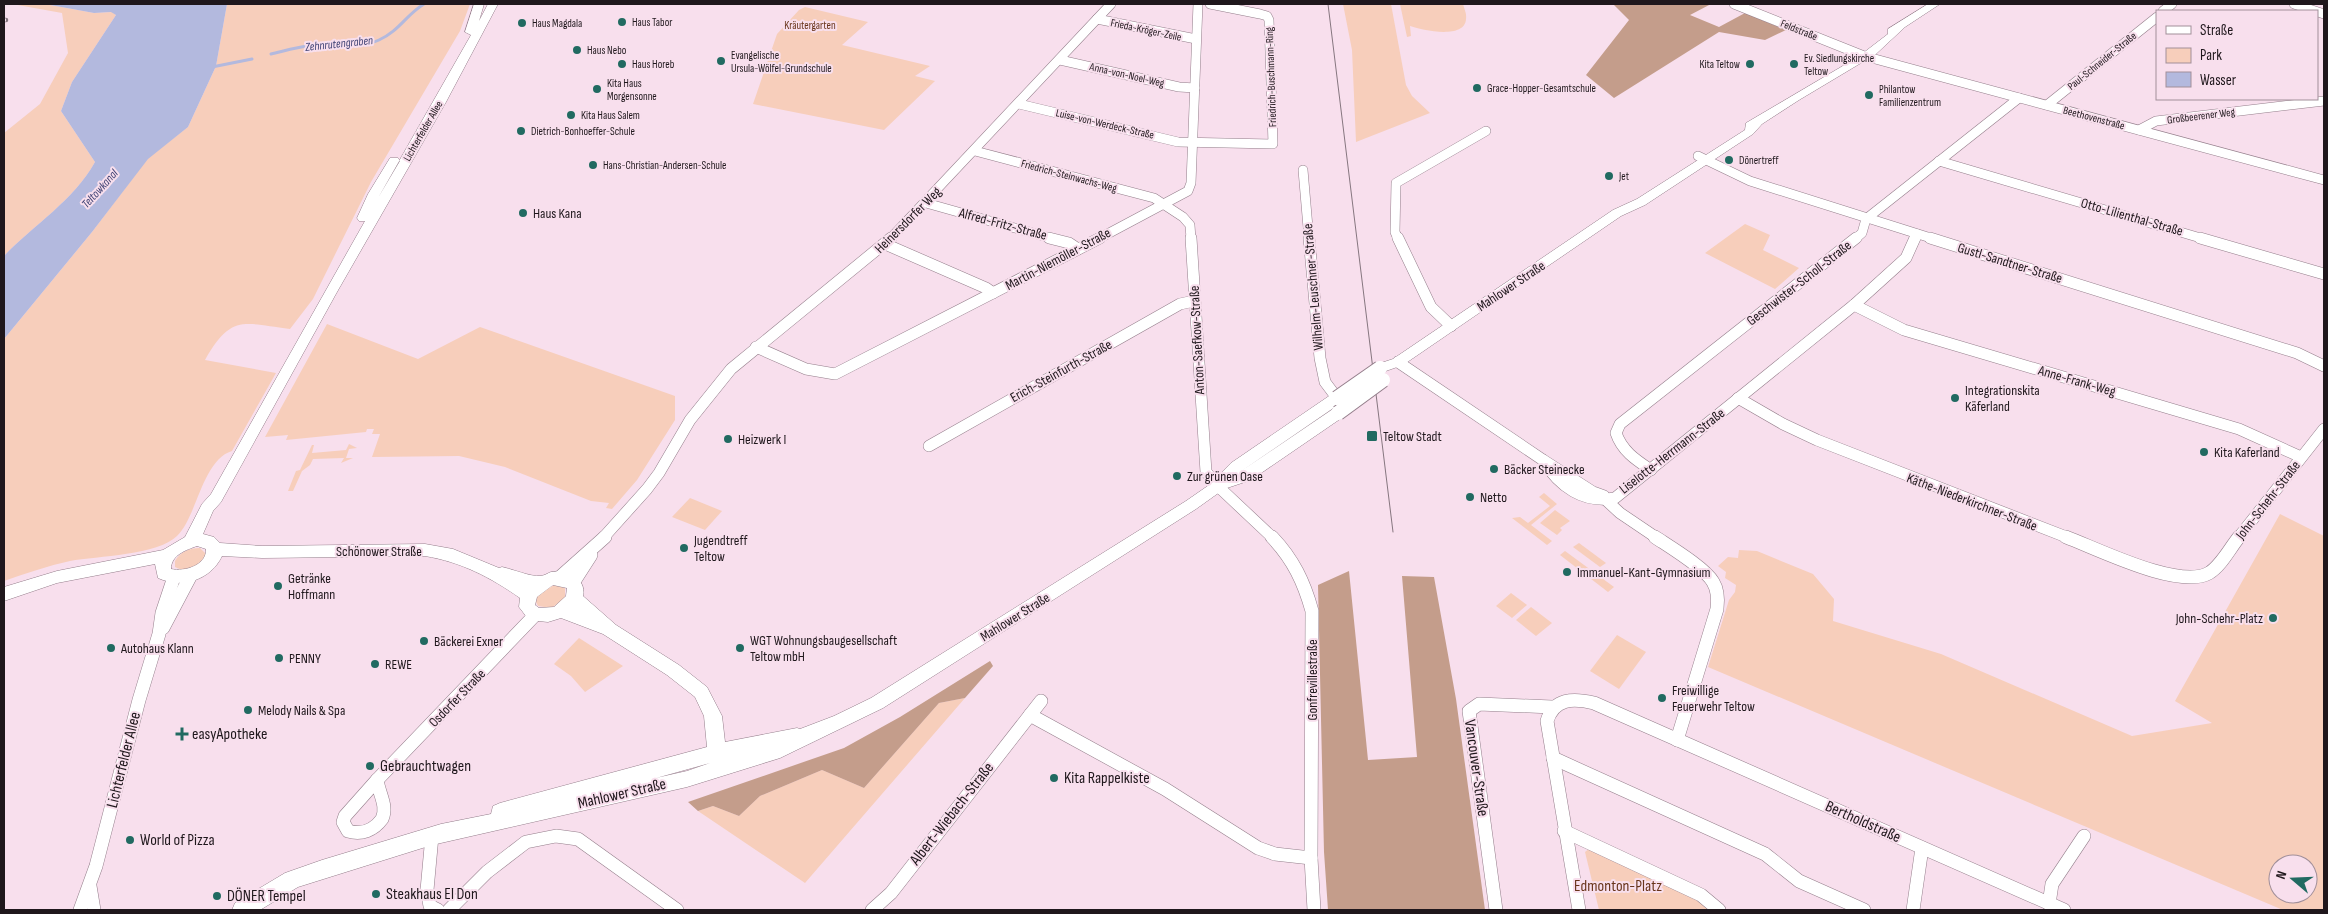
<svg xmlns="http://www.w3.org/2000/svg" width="2328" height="914" viewBox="0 0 2328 914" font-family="'Sofia Sans Condensed',sans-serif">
<rect width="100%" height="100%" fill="#f8dfed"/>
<g fill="#f7cebb" fill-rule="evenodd">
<path d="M12 4H45L94 13 112 12 116 15 72 82 61 111 95 162C73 201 35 224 4 256V133L40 104 68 53 62 13Z"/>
<path d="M227 4H470L460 31 371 182 313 299 290 329C243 323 231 314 205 360L276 373 232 451C202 460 197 517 177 536 158 555 98 556 70 561 48 566 26 573 4 581V339L92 232 148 158 188 127 216 66Z"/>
<path d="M1343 4H1391L1406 85 1412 96 1430 113 1356 142 1352 50Z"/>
<path d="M1400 4H1463C1464 8 1467 14 1466 19 1465 40 1421 30 1410 26L1411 36 1407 37Z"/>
<path d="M805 7 868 22 842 45 930 66 915 76 935 81 884 130 753 104 777 34 799 10Z"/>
<path d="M1745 224 1770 235 1763 250 1799 268 1775 289 1705 253Z"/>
<path d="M327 324 418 359 480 327 675 396V420L637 480 612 509 606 508 609 503 591 501 505 467 459 456 372 457 380 434H372L374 429H367L366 432 286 440 288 435 265 437Z"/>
<path d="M349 444 357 448 349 449 346 458H353L341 463 344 458 313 459 310 465 302 471 293 491H288L296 471 300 470 312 445H314L312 453 346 450Z"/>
<path d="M1544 493 1557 504 1531 525 1552 541 1547 545 1512 518 1520 517 1528 523 1550 506 1539 497Z"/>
<path d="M690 498 722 511 705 530 672 517Z"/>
<path d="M1555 510 1570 521 1560 528 1562 530 1557 535 1540 523Z"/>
<path d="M2280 514 2324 536V910H2283L1708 667 1729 600 1735 592 1736 585 1725 578 1726 572 1718 566 1728 557 1738 558 1739 550 1757 551 1813 574 1834 599 1833 621 1941 654 2132 736 2212 723 2175 701ZM2278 864H2308V894H2278Z"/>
<path d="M1579 543 1606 563 1600 567 1573 547Z"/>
<path d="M200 548 206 554C201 565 187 574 175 567V561C180 552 189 548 200 548Z"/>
<path d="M1565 551 1614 587 1608 592 1560 555Z"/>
<path d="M554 585 565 588V599L551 608 538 606 536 602 537 595Z"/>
<path d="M1511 593 1527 605 1512 618 1496 606Z"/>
<path d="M1531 607 1552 623 1536 636 1516 620Z"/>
<path d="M1617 635 1646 652 1619 689 1590 671Z"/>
<path d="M579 638 623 666 585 692 571 676 554 664Z"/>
<path d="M965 698 805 883 698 811 713 806 739 816 760 796 822 770 864 788 939 703Z"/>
<path d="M1589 849 1701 901 1712 910H1599L1585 852Z"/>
</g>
<g fill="#c49d8b">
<path d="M1613 4H1711L1690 15 1719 27 1745 13 1786 30 1765 40 1719 32 1614 98 1586 75 1629 20Z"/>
<path d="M1349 571 1368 760 1417 757 1402 576 1434 577 1456 699 1485 910H1328L1324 852 1318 585Z"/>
<path d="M990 661 993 666 965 698 939 703 864 788 822 770 760 796 739 816 713 806 698 811 688 802 844 748 900 717Z"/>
</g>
<path fill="#b3b9de" d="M45 4H227L216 66 188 127 148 159 92 232 4 339V256C35 224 73 201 95 162L61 111 72 82 116 15 111 12 94 13Z"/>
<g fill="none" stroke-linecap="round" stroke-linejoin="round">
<g stroke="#b3b9de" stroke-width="3">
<path d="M271 54C284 51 297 47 309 46 332 44 357 50 379 40 399 31 406 15 424 4"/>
<path d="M212 67 252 59"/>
</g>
<defs>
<g id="minor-far2">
<path d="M1734 4 1864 56 2324 180"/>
<path d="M2294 4 2324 14"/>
<path d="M2163 11 2172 4"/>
<path d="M1097 19 1196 39"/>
<path d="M1060 60 1179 87 1195 88"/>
<path d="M1019 104 1178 142 1273 144 1269 20 1267 16 1260 14 1210 4"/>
<path d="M2047 105 2157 17"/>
<path d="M2139 130 2156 121 2324 101"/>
<path d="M975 151 1154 198 1183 217 1190 225 1191 239"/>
<path d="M1698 156 1750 181 1934 239"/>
<path d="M1939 161 2204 239"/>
<path d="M1303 170 1309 239"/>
<path d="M926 203 1054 239"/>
<path d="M890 239 1111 4"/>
<path d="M1098 239 1188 191 1191 183 1198 4"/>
<path d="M1398 239 1395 232 1396 183 1486 131"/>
<path d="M1855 239 1862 233 1866 219 2019 98"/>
<path d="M1915 239 1917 234"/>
</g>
<g id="minor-far1">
<path d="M1049 238 1069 243 1078 249"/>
<path d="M1191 238 1206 472 1222 490 1273 538"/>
<path d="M1309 238 1320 358 1325 382 1337 398"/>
<path d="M1398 238 1431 307 1451 326"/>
<path d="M1930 238 2297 353 2324 366"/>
<path d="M2200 238 2324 274"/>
<path d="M885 244 986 288 993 293"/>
<path d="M1854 305 1904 330 2239 429 2301 457"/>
<path d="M756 347 806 369 835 374 1100 238"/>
<path d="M1398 362 1543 460 1593 492 1604 496"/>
<path d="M1738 398 1783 424 1817 440 2069 538"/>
<path d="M929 446 1180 304 1194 301"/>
<path d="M1543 460C1559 487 1584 504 1615 498L1854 305 1906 258 1915 238"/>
<path d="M1651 470C1636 460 1622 451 1616 433L1620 424 1856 238"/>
<path d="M1607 501 1620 513 1657 538"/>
<path d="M603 538 647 489 659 473 690 420 731 369 891 238"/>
<path d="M2238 538 2324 429"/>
</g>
<g id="minor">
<path d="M1272 537C1293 559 1304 582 1312 611L1311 858 1314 910"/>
<path d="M1655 537C1670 547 1705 568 1713 582 1718 590 1718 601 1717 609L1677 740"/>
<path d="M2066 537C2098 549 2179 590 2209 573 2221 566 2230 548 2239 537"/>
<path d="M559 578 605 537"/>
<path d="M573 583 591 555"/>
<path d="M163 628 191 575"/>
<path d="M1030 715 1165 789 1258 848 1275 854 1311 858"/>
<path d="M1553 758 1765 854 1799 881 1864 910"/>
<path d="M377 780 535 615"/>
<path d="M377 780C379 794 388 806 382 819 374 830 362 835 348 831L343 822 345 816Z"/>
<path d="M1564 831 1701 895 1719 910"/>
<path d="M432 836 427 890 430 906 438 910"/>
<path d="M90 886 94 910"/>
<path d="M2049 904 2052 884 2084 836"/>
<path d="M80 910 96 866 139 700 159 634 162 613 174 577"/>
<path d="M449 910 487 872 526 842 556 836 578 839 677 910"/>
<path d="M872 910 891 893 1041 701"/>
<path d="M1496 910 1469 711 1479 704 1552 707"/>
<path d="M1579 910 1547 721C1554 698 1573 698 1594 703L2064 910"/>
<path d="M1913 910 1922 848"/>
</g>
<g id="major">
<path d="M474 4H484L479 21 488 4H498L446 102 337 292 221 502 213 511 203 534 214 537 220 543 262 546 425 544 453 549 499 568 502 567C512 569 531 577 540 576 544 576 548 573 551 572 566 569 587 578 583 596L616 625 679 665 707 687 722 716 725 742 797 728 800 729 834 716 871 698 1186 501 1212 483 1231 463 1332 394H1342L1344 398 1342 402 1240 472 1333 409H1343L1345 413 1343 417 1251 480 1224 489 1196 509 883 708 780 758 687 787 432 845 298 887 260 910H232L235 903 285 873 322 860 441 824 491 814 493 806 500 803 707 747 704 716 695 697 667 675 603 634 561 618 548 622 529 620 519 607 520 598C490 577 461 562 425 556L262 558 222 556C211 580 182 589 158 578L155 564 57 583 4 601V587L57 571 163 550 185 537 202 504 211 494 365 221H359L357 218 368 194 390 158H398L400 161 378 198 471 35 465 32ZM197 546 206 549C207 565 185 572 171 569 171 555 186 550 197 546ZM553 585 567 588 566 596 554 607 539 608 535 605 537 597ZM710 763 687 771 656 778Z"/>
<path d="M1928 4H1940L1905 27 1876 54 1799 100 1762 124 1753 134 1645 205 1621 216 1403 365 1380 373 1375 371 1373 368 1375 365 1393 359 1613 210 1637 199 1745 130 1746 123 1858 57 1888 34V29Z"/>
</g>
</defs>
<use href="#minor-far2" stroke="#947e8b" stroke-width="10"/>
<use href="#minor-far1" stroke="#947e8b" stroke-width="12"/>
<use href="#minor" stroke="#947e8b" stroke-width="14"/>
<use href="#major" stroke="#947e8b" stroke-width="1"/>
<use href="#minor-far2" stroke="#fff" stroke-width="9"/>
<use href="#minor-far1" stroke="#fff" stroke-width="11"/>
<use href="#minor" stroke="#fff" stroke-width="13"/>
<use href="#major" fill="#fff" fill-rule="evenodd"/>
<path stroke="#86767f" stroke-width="1" d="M1328 4 1393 532"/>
<defs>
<path id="rail" d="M4 20H6"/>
</defs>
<use href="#rail" stroke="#86767f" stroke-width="4.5"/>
<use href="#rail" stroke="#f8dfed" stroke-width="3" stroke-dasharray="9" stroke-linecap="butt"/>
<defs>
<g id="major-bridge">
<path d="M1337 398 1380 368"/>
<path d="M1338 413 1383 380"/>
</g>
</defs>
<use href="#major-bridge" stroke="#947e8b" stroke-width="16" stroke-linecap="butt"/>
<use href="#major-bridge" stroke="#fff" stroke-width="14"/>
</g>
<g fill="#216a61" stroke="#f8dfed" stroke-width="2">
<circle cx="622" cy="22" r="5"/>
<circle cx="522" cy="23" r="5"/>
<circle cx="577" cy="50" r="5"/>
<circle cx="721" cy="61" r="5"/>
<circle cx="622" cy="64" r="5"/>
<circle cx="1750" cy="64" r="5"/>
<circle cx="1794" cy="64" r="5"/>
<circle cx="1477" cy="88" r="5"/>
<circle cx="597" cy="89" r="5"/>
<circle cx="1869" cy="95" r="5"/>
<circle cx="571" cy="115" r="5"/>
<circle cx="521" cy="131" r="5"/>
<circle cx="1729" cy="160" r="5"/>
<circle cx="593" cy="165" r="5"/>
<circle cx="1609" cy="176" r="5"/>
<circle cx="523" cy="213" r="5"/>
<circle cx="1955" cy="398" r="5"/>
<rect x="1366" y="430" width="12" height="12" rx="2.5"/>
<circle cx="728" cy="439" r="5"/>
<circle cx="2204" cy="452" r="5"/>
<circle cx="1494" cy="469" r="5"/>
<circle cx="1177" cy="476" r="5"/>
<circle cx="1470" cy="497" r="5"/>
<circle cx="684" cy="548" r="5"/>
<circle cx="1567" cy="572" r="5"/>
<circle cx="278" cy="586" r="5"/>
<circle cx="2273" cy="618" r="5"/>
<circle cx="424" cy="641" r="5"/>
<circle cx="111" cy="648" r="5"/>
<circle cx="740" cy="648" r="5"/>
<circle cx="279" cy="658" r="5"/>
<circle cx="375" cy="664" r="5"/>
<circle cx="1662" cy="698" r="5"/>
<circle cx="248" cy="710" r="5"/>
<path d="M179.5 726.5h5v5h5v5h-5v5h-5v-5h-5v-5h5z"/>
<circle cx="370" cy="766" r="5"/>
<circle cx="1054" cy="778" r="5"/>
<circle cx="130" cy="840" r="5"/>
<circle cx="376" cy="894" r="5"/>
<circle cx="217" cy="896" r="5"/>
</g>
<g text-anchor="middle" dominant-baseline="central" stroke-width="4" stroke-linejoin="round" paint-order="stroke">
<g font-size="11" fill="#1f171c" stroke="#f8dfed" text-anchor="start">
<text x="632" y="22">Haus Tabor</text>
<text x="532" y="23">Haus Magdala</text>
<text x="587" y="50">Haus Nebo</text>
<text x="731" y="55">Evangelische<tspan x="731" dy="13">Ursula-Wölfel-Grundschule</tspan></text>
<text x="1804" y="58">Ev. Siedlungskirche<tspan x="1804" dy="13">Teltow</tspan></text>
<text x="632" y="64">Haus Horeb</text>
<text x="1740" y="64" text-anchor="end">Kita Teltow</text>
<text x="607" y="83">Kita Haus<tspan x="607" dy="13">Morgensonne</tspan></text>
<text x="1487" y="88">Grace-Hopper-Gesamtschule</text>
<text x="1879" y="89">Philantow<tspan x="1879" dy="13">Familienzentrum</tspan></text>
<text x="581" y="115">Kita Haus Salem</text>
<text x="531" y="131">Dietrich-Bonhoeffer-Schule</text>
<text x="1739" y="160">Dönertreff</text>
<text x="603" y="165">Hans-Christian-Andersen-Schule</text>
<text x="1619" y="176">Jet</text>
</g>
<g font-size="11" fill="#68341a" stroke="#f8dfed">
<text x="810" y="25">Kräutergarten</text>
</g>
<g font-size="11" fill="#1f171c" stroke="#f8dfed">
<text transform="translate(1146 30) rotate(12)">Frieda-Kröger-Zeile</text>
<text transform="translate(1799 30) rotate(22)">Feldstraße</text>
<text transform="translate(2102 61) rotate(-39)">Paul-Schneider-Straße</text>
<text transform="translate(1127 75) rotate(13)">Anna-von-Noel-Weg</text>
<text transform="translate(1271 77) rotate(-92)">Friedrich-Buschmann-Ring</text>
<text transform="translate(2201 116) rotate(-7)">Großbeerener Weg</text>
<text transform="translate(2094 118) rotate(15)">Beethovenstraße</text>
<text transform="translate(1105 124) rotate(13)">Luise-von-Werdeck-Straße</text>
<text transform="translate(423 131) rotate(-60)">Lichterfelder Allee</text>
<text transform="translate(1069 176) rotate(15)">Friedrich-Steinwachs-Weg</text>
</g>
<g font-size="12" font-style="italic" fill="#3f4274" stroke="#f8dfed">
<text transform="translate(339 44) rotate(-6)">Zehnrutengraben</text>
<text transform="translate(100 189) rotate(-48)">Teltowkanal</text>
</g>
<g font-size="14" fill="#1f171c" stroke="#f8dfed" text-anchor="start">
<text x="533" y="213">Haus Kana</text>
<text x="1965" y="390">Integrationskita<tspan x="1965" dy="16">Käferland</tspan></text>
<text x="1383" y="436">Teltow Stadt</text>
<text x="738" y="439">Heizwerk I</text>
<text x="2214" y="452">Kita Kaferland</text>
<text x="1504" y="469">Bäcker Steinecke</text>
<text x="1187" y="476">Zur grünen Oase</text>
<text x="1480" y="497">Netto</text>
<text x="694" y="540">Jugendtreff<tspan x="694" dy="16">Teltow</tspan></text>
<text x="1577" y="572">Immanuel-Kant-Gymnasium</text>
<text x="288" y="578">Getränke<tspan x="288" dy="16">Hoffmann</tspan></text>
<text x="2263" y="618" text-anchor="end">John-Schehr-Platz</text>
<text x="750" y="640">WGT Wohnungsbaugesellschaft<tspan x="750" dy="16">Teltow mbH</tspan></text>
<text x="434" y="641">Bäckerei Exner</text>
<text x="121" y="648">Autohaus Klann</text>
<text x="289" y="658">PENNY</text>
<text x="385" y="664">REWE</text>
<text x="1672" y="690">Freiwillige<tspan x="1672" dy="16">Feuerwehr Teltow</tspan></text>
<text x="258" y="710">Melody Nails &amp; Spa</text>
</g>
<g font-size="14" fill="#1f171c" stroke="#f8dfed">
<text transform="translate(2132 217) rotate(16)">Otto-Lilienthal-Straße</text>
<text transform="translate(908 220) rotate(-45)">Heinersdorfer Weg</text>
<text transform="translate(1003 224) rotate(15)">Alfred-Fritz-Straße</text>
<text transform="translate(1058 259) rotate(-28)">Martin-Niemöller-Straße</text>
<text transform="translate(2010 263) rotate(17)">Gustl-Sandtner-Straße</text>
<text transform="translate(1799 283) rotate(-38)">Geschwister-Scholl-Straße</text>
<text transform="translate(1511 286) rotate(-34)">Mahlower Straße</text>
<text transform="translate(1313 287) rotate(-95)">Wilhelm-Leuschner-Straße</text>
<text transform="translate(1197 340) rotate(-93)">Anton-Saefkow-Straße</text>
<text transform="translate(1061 371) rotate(-29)">Erich-Steinfurth-Straße</text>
<text transform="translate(2077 381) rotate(16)">Anne-Frank-Weg</text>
<text transform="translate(1672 451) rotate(-38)">Liselotte-Herrmann-Straße</text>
<text transform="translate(2268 500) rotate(-52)">John-Schehr-Straße</text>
<text transform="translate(1972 502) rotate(21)">Käthe-Niederkirchner-Straße</text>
<text x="379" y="551">Schönower Straße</text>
<text transform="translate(1015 617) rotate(-32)">Mahlower Straße</text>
<text transform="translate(1312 680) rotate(-90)">Gonfrevillestraße</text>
<text transform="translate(457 698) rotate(-46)">Osdorfer Straße</text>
</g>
<g font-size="16" fill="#1f171c" stroke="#f8dfed" text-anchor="start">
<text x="192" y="734">easyApotheke</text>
<text x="380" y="766">Gebrauchtwagen</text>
<text x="1064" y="778">Kita Rappelkiste</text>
<text x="140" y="840">World of Pizza</text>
<text x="386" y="894">Steakhaus El Don</text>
<text x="227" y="896">DÖNER Tempel</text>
</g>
<g font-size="16" fill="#1f171c" stroke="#f8dfed">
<text transform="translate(124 760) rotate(-76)">Lichterfelder Allee</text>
<text transform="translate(1476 768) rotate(82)">Vancouver-Straße</text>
<text transform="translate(622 794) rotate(-13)">Mahlower Straße</text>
<text transform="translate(952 814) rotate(-52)">Albert-Wiebach-Straße</text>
<text transform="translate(1863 822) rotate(24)">Bertholdstraße</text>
</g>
<g font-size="16" fill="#68341a" stroke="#f8dfed">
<text x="1618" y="886">Edmonton-Platz</text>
</g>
</g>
<rect width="2328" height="914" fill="none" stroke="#1f171c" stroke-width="10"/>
<rect x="2156" y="10" width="162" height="90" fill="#f8dfed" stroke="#a18f99"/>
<rect x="2166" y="26" width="25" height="8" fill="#ffffff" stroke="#a18f99"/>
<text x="2200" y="35" font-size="15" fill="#1f171c">Straße</text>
<rect x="2166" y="48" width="25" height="15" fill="#f7cebb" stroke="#a18f99"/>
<text x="2200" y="60" font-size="15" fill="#1f171c">Park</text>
<rect x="2166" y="72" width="25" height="15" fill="#b3b9de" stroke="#a18f99"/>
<text x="2200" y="85" font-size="15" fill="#1f171c">Wasser</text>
<g transform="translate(2293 879) rotate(289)"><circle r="24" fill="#f8dfed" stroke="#a18f99"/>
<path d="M0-4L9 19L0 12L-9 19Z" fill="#216a61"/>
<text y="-8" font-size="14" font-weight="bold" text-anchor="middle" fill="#1f171c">N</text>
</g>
</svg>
